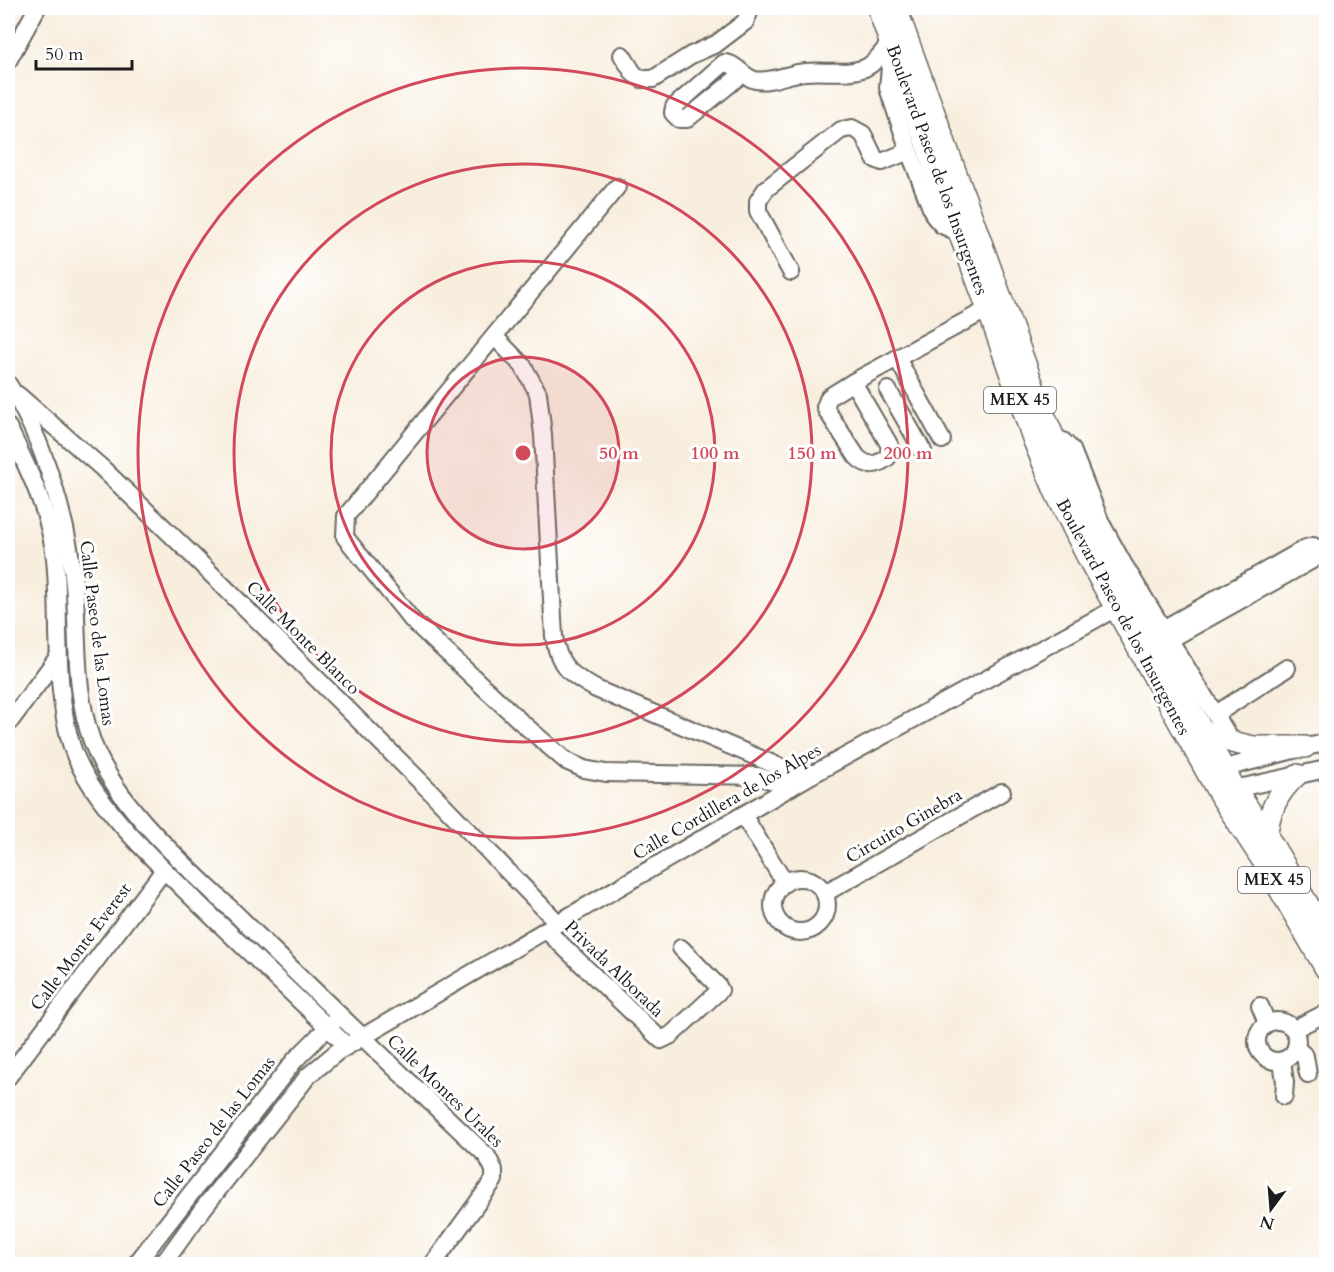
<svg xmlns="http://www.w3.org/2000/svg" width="1334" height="1272" viewBox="0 0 1334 1272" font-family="Cardo,serif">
<rect width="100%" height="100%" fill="#fff"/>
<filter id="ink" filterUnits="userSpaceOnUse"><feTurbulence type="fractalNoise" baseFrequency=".0167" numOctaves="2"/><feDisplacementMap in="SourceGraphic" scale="12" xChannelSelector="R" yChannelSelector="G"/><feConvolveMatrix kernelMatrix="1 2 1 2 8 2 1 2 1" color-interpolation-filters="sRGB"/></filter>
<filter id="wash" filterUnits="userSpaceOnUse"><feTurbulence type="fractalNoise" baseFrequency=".008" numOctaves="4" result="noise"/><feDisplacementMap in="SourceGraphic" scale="24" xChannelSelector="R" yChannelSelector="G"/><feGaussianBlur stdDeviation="1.35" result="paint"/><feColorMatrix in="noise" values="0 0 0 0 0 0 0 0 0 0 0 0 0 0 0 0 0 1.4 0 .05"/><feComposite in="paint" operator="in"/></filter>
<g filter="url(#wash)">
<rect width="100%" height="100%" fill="#f8eede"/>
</g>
<g filter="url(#ink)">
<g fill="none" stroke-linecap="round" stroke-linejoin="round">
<defs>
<g id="minor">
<path d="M892 47 888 88 909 151 934 216 942 225 960 233"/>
<path d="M622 55 634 74 642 79H653L691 55 716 44 745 22 751 8"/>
<path d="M8 61 37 8"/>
<path d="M742 74 687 119H679L673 113 674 107 724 63C737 63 742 77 755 80 771 83 789 73 805 72 824 70 846 75 865 68 876 63 883 51 891 42"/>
<path d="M617 187 346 516 345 537 412 620 521 722 566 761 584 769 606 773 758 776 791 787"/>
<path d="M791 272 758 211V201L766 189 841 130 852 128 863 134 875 159 882 162 909 151"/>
<path d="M495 337 523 366 538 393 543 435 554 636C558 667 571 675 596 689L806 778"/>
<path d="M897 358 942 440"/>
<path d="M853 382 890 446 888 457C877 466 867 467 857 457L827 411 825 407 829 397 853 382 988 309"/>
<path d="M8 384C44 437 71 531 75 595 78 643 75 695 92 741 115 806 188 867 237 915 319 996 403 1076 487 1156L494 1170V1180L433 1264"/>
<path d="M888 390 923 451"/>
<path d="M18 395 102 468 190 553 431 792 558 923"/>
<path d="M8 427C28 468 50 513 55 558 61 622 53 686 72 747 90 802 159 865 200 905 249 952 298 999 347 1046"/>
<path d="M1053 437 1063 441 1072 450 1101 523 1124 565 1232 742"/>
<path d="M1163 629 1306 548 1313 546 1319 549V555L1314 559 1169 640"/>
<path d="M1216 714 1287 668"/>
<path d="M8 724 58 657"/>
<path d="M1214 771 1305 747 1326 743"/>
<path d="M1225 791 1326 769"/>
<path d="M743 815 785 883"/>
<circle cx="800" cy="905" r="27"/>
<path d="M825 893 1002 792"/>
<path d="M546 930 661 1040 671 1035 720 990 718 986 681 948"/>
<path d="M1260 1006 1267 1023"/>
<circle cx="1277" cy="1041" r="20"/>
<path d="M1294 1029 1326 1013"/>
<path d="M1296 1048 1305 1056 1308 1074"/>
<path d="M1282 1061 1285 1082 1284 1096"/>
<path d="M8 1077 164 870"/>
<path d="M136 1264 294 1061 334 1021"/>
<path d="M163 1264 202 1210 308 1076 337 1052 806 778 1116 608"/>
</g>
<g id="major">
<path d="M878 8 941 185 988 309 1034 441 1055 491 1089 560 1218 792 1265 864 1326 969"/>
<path d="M896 8 1040 405 1077 492 1102 547 1202 730 1235 789 1267 836 1326 935"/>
<path d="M1202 730 1232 742 1253 747H1305"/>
<path d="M1267 836C1268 811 1279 791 1297 775"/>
</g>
</defs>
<use href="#minor" stroke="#696660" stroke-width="20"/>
<use href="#major" stroke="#696660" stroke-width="24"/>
<use href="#minor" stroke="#fff" stroke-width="16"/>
<use href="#major" stroke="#fff" stroke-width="21"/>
</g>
</g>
<circle cx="523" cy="453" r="96" fill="#d1495b" fill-opacity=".12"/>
<g fill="none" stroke="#d1495b" stroke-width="3">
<circle cx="523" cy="453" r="96"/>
<circle cx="523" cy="453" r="192"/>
<circle cx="523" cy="453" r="289"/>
<circle cx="523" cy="453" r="385"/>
</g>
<g text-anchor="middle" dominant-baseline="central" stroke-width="6" stroke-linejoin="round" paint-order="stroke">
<g fill="#fff" stroke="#606060" stroke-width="1.5">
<rect x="984" y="387" width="72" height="26" rx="4.5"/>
<rect x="1238" y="867" width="72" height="26" rx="4.5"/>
</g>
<g font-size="16" font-weight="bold" fill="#1c1c1c">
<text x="1020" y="400">MEX 45</text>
<text x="1274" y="880">MEX 45</text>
</g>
<g font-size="18" fill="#1c1c1c" stroke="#fff">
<text transform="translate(937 170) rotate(70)">Boulevard Paseo de los Insurgentes</text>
<text transform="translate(1123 617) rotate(62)">Boulevard Paseo de los Insurgentes</text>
<text transform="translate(97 633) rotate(83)">Calle Paseo de las Lomas</text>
<text transform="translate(303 638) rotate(45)">Calle Monte Blanco</text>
<text transform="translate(727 802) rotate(-30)">Calle Cordillera de los Alpes</text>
<text transform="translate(904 826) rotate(-30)">Circuito Ginebra</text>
<text transform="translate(81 947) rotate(-53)">Calle Monte Everest</text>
<text transform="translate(614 969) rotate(44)">Privada Alborada</text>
<text transform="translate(445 1091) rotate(44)">Calle Montes Urales</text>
<text transform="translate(214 1132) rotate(-52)">Calle Paseo de las Lomas</text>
</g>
</g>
<circle cx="523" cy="453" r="9" fill="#d1495b" stroke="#fff" stroke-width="3"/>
<g font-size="18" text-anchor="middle" font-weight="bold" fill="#d1495b" stroke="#fff" stroke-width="6" stroke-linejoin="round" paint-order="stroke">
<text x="619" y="459">50 m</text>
<text x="715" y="459">100 m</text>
<text x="812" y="459">150 m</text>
<text x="908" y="459">200 m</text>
</g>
<rect width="1334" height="1272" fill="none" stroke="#fff" stroke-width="30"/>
<g transform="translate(1271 1209) rotate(196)" stroke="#ffffff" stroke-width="4.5" paint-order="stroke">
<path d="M0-4.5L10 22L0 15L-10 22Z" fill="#1c1c1c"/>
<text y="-9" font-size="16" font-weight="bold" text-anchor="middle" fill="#1c1c1c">N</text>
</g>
<path d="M36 60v9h96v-9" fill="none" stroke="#1c1c1c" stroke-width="3"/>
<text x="45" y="60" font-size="18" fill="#1c1c1c" stroke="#ffffff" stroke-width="4.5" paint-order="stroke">50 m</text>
</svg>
